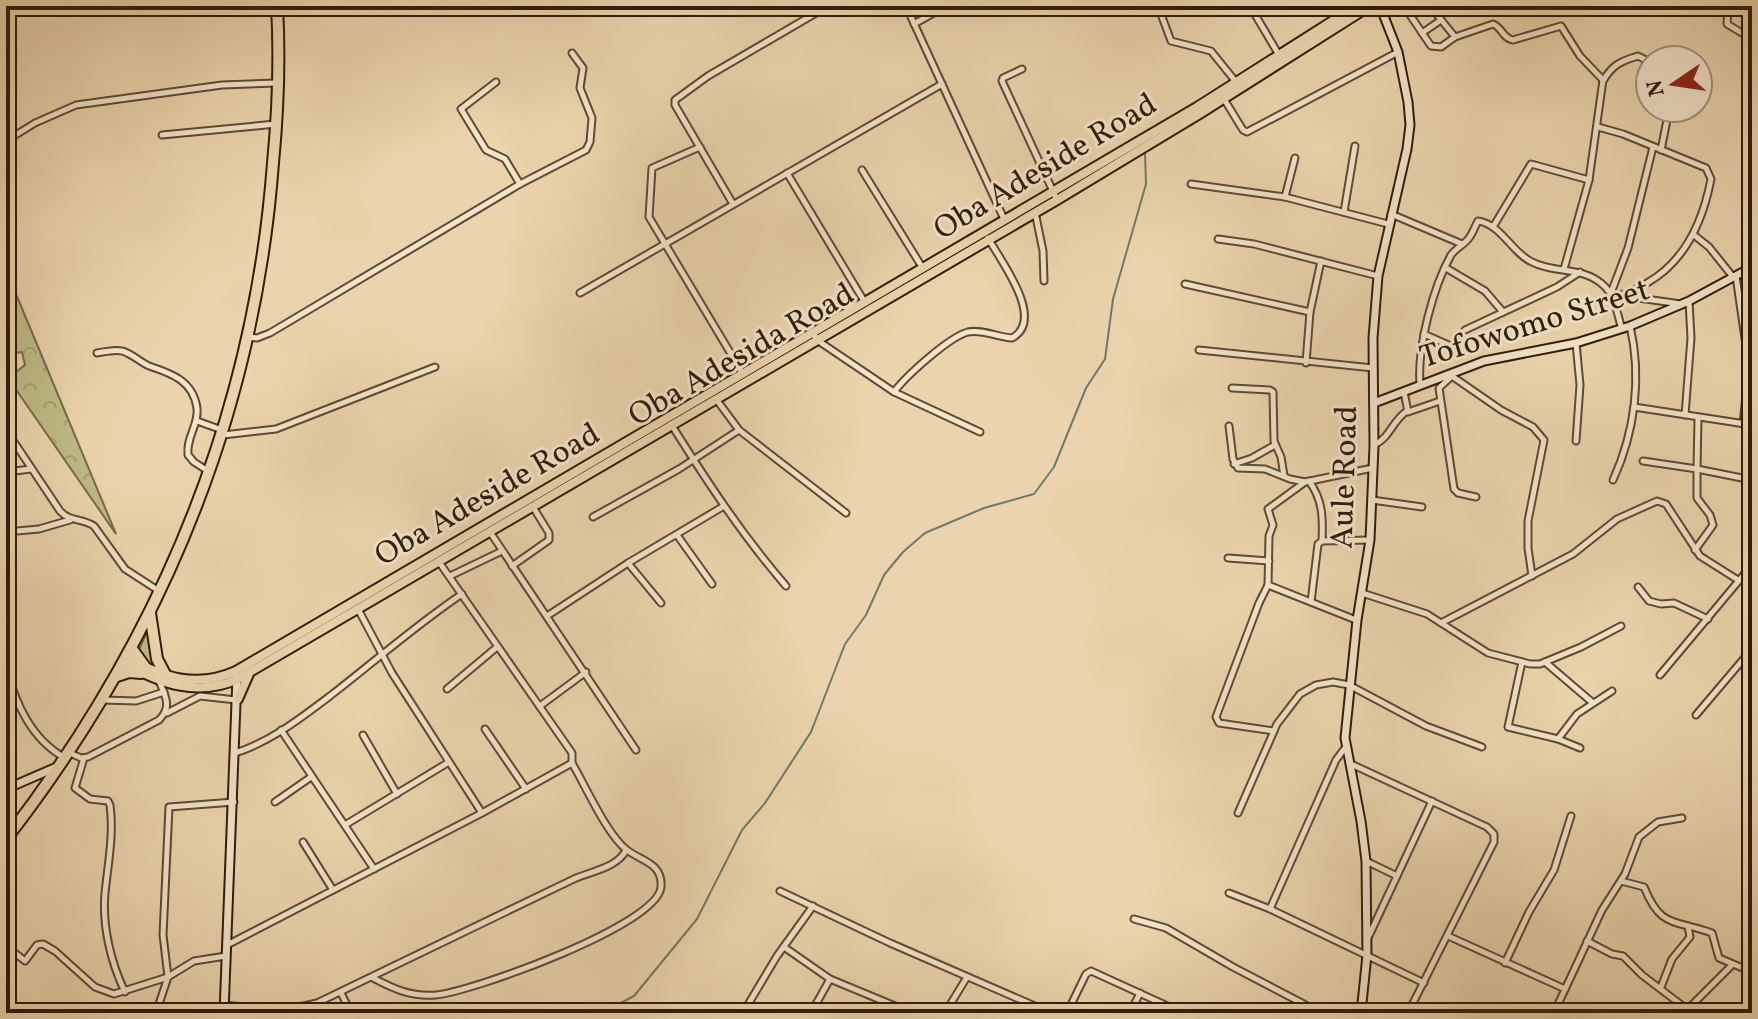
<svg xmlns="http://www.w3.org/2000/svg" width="1758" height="1019" viewBox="0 0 1758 1019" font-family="Vollkorn,serif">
<defs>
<pattern id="forest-crowns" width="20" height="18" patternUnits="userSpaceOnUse" patternTransform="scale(2)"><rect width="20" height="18" fill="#bebb85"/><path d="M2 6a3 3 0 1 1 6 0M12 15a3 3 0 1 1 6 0" fill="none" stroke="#a4a072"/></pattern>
</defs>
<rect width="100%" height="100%" fill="#ebd4ad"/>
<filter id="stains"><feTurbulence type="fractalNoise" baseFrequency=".0025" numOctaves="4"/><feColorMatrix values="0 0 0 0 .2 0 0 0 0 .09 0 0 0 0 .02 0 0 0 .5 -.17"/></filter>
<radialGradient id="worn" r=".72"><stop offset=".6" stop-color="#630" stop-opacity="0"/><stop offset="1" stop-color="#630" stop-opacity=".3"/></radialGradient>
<path fill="url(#forest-crowns)" stroke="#766c47" stroke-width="2" d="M6 270 116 534 8 378 25 365 22 352 6 354Z"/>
<path fill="#bebb85" stroke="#766c47" stroke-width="2" d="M149 627 159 672 150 665 138 652Z"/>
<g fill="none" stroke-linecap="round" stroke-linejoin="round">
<path stroke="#6e7a6b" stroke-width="2" d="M602 1013 634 996 697 919 742 830 765 803 811 732 845 644 866 615 884 575 903 552 925 533 984 508 1034 494 1054 467 1086 388 1105 359 1113 299 1146 184 1145 154"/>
<defs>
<g id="street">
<path d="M906 6 1004 219"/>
<path d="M1158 6 1171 41 1211 51 1236 82"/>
<path d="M1250 6 1279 55"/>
<path d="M1404 6 1431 46 1441 47 1455 37"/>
<path d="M1430 6 1455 37 1493 24C1502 27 1502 38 1513 40L1561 26 1580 56 1603 80 1589 180 1564 269"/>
<path d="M1728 6 1727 24 1752 39"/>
<path d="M1382 9 1393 6"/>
<path d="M1408 12 1418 6"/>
<path d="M914 24 946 6"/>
<path d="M1422 33 1441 20"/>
<path d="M1022 69 1003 78 1002 81 1057 200"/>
<path d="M1603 81C1612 65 1621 61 1638 56L1650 62"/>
<path d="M496 82 461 109 486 150 505 159 520 184"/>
<path d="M1224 99 1243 130 1247 132 1398 52"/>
<path d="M1598 127 1623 134 1706 168 1711 179C1703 221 1686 261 1647 283 1636 290 1625 296 1612 296"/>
<path d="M162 135 276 124"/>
<path d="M6 141 35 123 76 105 222 85 277 83"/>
<path d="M700 147 652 168 649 217 743 374"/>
<path d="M1661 150 1668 115 1674 108"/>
<path d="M862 170 922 267"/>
<path d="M787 173 864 301"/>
<path d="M1191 184 1285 197 1388 224"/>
<path d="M1285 197 1295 158"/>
<path d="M733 204 675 105V100L708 76 828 6"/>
<path d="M1035 212 1043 251 1044 281"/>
<path d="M1344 212 1355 146"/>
<path d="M1391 214 1462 244"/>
<path d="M1493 227 1531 164 1589 180"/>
<path d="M1694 235 1709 247 1733 277"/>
<path d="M1218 239 1254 244 1378 276"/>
<path d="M1446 268 1485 291 1503 312"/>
<path d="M1736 276 1749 366 1743 424"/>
<path d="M1185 284 1310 312"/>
<path d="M580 293 942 84"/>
<path d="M1611 293 1628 248 1653 147"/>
<path d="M1624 296 1681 304"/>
<path d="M1465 330 1557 287 1580 272"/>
<path d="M813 333 817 340 894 392 980 432"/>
<path d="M1424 334 1460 350"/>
<path d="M248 337 257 338 270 333 520 184 586 150 590 142 592 118 580 88 583 68 572 53"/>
<path d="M1576 343 1580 385 1576 441"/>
<path d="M1199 350 1373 368"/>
<path d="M97 353C104 352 114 349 122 351 131 353 140 362 149 366 170 373 193 380 197 408 199 425 186 437 188 455L194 462 208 471"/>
<path d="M1306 363 1310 312 1321 261"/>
<path d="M1449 374 1501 410 1533 427 1544 440 1528 521V548L1532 576"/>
<path d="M1452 376 1439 388 1454 489 1458 493 1476 497"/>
<path d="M1420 384C1417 348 1433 287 1451 255 1456 248 1464 245 1469 238 1473 233 1475 226 1478 221 1501 224 1512 253 1532 262 1555 274 1581 266 1602 284 1615 294 1617 314 1622 329"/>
<path d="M1232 388 1270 390 1273 392 1274 441 1281 457 1284 476"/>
<path d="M894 392C906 376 949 337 968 332 981 329 998 337 1012 338 1046 320 1001 261 988 238"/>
<path d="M1404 392 1408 412 1440 401"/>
<path d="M716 399 739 430 846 513"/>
<path d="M1634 407 1752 425"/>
<path d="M1685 415 1691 338 1689 301"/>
<path d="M1698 418 1697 469 1752 480"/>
<path d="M197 421 222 430"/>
<path d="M671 424C706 480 742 535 786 586"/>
<path d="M1229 426 1233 459 1238 468 1265 469 1290 479 1305 482 1373 468"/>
<path d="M6 430 60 511C70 522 82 518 94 526L125 569 159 591"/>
<path d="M223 435 276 429 435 367"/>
<path d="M1374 445C1390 438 1392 421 1407 411"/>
<path d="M1643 461 1697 469V498L1710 515 1713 525 1695 550"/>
<path d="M1234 464 1252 458 1275 445"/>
<path d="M6 472 31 469"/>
<path d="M1613 480C1635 432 1642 377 1630 326"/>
<path d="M1309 481C1323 500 1323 518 1322 541L1318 544 1311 602"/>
<path d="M1372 500 1422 507"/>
<path d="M593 517 679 469 739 430"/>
<path d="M6 532 39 529 70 520"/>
<path d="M490 532 636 750"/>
<path d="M677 535 712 584"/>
<path d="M1322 541 1370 540"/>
<path d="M1228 558 1269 561"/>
<path d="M628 563 661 603"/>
<path d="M512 566 549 540V533L533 507"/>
<path d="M450 576 502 551"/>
<path d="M1268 585 1356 620"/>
<path d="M1638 587 1649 601 1661 604 1674 603 1708 619"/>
<path d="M1362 593 1427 614 1488 653 1530 664H1540L1581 647 1621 626"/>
<path d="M358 609 392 673 482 813"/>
<path d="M547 616 628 563 724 506"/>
<path d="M1441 623 1573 554 1617 519 1657 501 1666 504 1700 556 1738 580"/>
<path d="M1522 662 1508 727 1558 739 1580 748"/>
<path d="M1545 662 1593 703"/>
<path d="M6 668C16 704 31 739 65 758"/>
<path d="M1660 675 1752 565"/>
<path d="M447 689 497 647"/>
<path d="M103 700 136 701 164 692"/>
<path d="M540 706 586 672"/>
<path d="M167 713 200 696 236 700"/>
<path d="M1696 715 1752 649"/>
<path d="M485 729 526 789"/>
<path d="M281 730 374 869"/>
<path d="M1274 731 1219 723 1216 717 1259 603 1268 585 1269 536 1273 525 1268 509 1305 482"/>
<path d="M363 735 397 794"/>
<path d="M1558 739 1577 714 1612 691"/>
<path d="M70 753 81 758 88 757 159 720C172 707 166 697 159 681"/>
<path d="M235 753C270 742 301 718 330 696 374 662 416 625 462 594"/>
<path d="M84 758 75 788 90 799 108 801 110 805C114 834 108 864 105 893 102 926 111 963 125 992"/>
<path d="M1351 764 1487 827 1494 834V842L1408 1013"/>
<path d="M275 802 311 777"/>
<path d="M1238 813 1277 724 1300 694 1316 685 1333 682 1349 685 1426 726 1482 747"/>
<path d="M345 825 449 762"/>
<path d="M303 842 333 890"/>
<path d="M1366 861 1397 876"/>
<path d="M1621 881 1644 887C1661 929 1674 919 1712 933L1719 958 1752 972"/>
<path d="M780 891 890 943 1051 1013"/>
<path d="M1229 893 1270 909 1424 983"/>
<path d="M1270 909 1336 760 1345 748"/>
<path d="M1134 919 1166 928 1233 967 1321 1013"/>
<path d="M1448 936 1565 989"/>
<path d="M1368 938 1432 801"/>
<path d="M1587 941 1612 954 1623 956 1642 975 1692 1013"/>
<path d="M227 945 482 813 572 763"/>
<path d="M6 946 25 961 37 945 43 944 55 951 95 987 114 994 168 977 194 961 226 956"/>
<path d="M784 947 830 979 912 1013"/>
<path d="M1505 963 1529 912 1554 870 1571 816"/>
<path d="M373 978C394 989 411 997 436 995 474 991 658 925 661 887 663 863 641 861 627 850 607 835 585 785 572 763V753L439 562"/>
<path d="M1661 987 1672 959 1690 937 1688 926"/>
<path d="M341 993 351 1013"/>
<path d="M224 1005 280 1011 317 1003 576 878C593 871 618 867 626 850"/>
<path d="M156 1013 168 977 163 935 169 807 234 802"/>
<path d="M743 1013 777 956 813 906"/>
<path d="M811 1013 830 979"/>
<path d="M876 1013 882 1001"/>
<path d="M945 1013 967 977"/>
<path d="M1067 1013 1086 974 1091 971 1183 1013"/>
<path d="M1130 1013 1140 993"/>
<path d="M1554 1013 1602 910 1625 874 1639 837 1658 822 1682 818"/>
<path d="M1684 1013 1732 965"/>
</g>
<g id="secondary">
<path d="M1374 403 1484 361 1576 343 1630 326 1689 301 1752 267"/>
<path d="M6 789 59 766"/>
<path d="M224 1013 237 677"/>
<path d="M1361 1013 1367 955 1366 861 1361 821 1345 738 1357 620 1370 540 1374 446 1373 338 1378 276 1407 149 1410 125 1408 102 1398 52 1380 6"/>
</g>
<g id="primary">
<path d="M127 658C163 677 196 689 236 671L1197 107 1356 6"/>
<path d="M124 663C161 684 197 697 238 679L1057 200 1201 113 1370 6"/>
<path d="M238 699 249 674"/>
</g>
<g id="highway">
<path d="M150 613 157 659 166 676"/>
<path d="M132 649 145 667"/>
<path d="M117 676 129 672 141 673"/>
<path d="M6 839C161 639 254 416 273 163 278 111 280 58 277 6"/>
</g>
</defs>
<use href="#street" stroke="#5e4a32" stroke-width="9"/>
<use href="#secondary" stroke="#2f1c09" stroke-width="11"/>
<use href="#primary" stroke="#2f1c09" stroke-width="12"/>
<use href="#highway" stroke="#2f1c09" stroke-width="14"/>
<use href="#street" stroke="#f2e3ca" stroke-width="5"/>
<use href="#secondary" stroke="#f2e3ca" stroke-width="7"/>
<use href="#primary" stroke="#ebd4ad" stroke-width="8"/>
<use href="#highway" stroke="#ebd4ad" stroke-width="10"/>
</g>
<g text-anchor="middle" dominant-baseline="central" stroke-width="6" stroke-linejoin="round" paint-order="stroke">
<g font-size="32" fill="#2f1c09" stroke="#f2e3ca">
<text transform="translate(1046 168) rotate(-31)">Oba Adeside Road</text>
<text transform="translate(1535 325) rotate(-17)">Tofowomo Street</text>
<text transform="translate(742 356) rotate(-30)">Oba Adesida Road</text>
<text transform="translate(1346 477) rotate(-88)">Aule Road</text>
<text transform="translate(488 496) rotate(-30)">Oba Adeside Road</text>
</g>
</g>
<rect width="1758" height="1019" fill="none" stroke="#ebd4ad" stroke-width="32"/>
<rect x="8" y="8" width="1742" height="1003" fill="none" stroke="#2f1c09" stroke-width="4"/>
<rect x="16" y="16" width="1726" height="987" fill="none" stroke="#2f1c09" stroke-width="2"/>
<g transform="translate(1674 84) rotate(257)"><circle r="38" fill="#f2e3ca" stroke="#a4937d" stroke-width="2"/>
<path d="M0-6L14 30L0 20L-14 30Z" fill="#8f2418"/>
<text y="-12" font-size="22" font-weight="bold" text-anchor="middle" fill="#2f1c09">N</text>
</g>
<rect width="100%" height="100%" filter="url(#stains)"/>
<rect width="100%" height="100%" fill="url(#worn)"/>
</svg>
